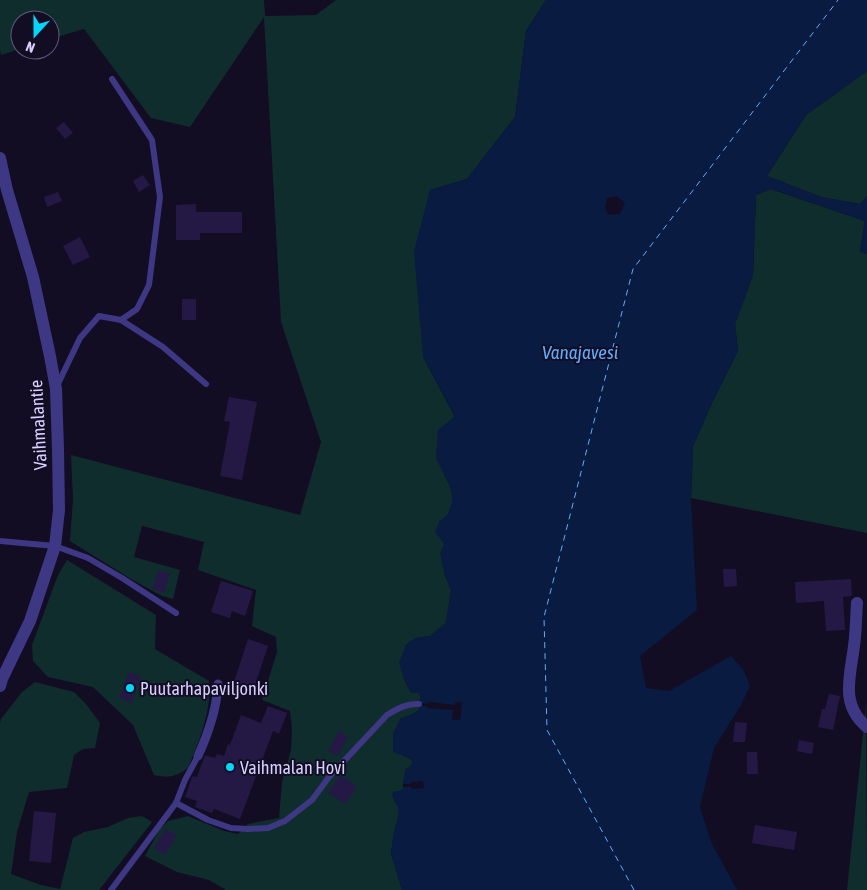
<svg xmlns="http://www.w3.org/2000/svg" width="867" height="890" viewBox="0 0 867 890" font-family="'Asap Condensed',sans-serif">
<rect width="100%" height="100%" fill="#120d23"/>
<g fill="#102d2d">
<path d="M0 0H264L265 16 316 15 336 0H546L526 31 515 117 467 179 430 190 423 357 455 417 436 458C444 474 460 495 448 514 446 517 442 519 439 522L444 544V573L451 590 446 623 430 636 416 638 406 645 403 654 404 679 411 693H419L421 699 419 701V710L413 714 400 719 403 756 409 758 413 762 404 776 403 789 400 791 393 792 394 800 398 807 399 814 394 832 391 853 402 890H226L209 880 177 872 145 856 159 830 168 821 188 816 224 831 238 834 248 824 279 818 282 782 291 750 292 729 290 711 262 700 277 652 276 637 252 626 256 590 198 570 204 542 142 526 134 557 180 570 173 599 162 596 131 579 70 541 73 499 71 455 300 515 321 442 281 322 264 17 190 127 151 118 84 29 50 39V20H20V49L1 55 0 50Z"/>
<path d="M867 71V196L860 204 821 197 767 176 806 115Z"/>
<path d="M771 189 865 221 860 251 867 254V533L691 498 693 446 712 403 738 351 735 324 753 275 756 195Z"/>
<path d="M67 560 156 615 155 649 209 681C212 711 199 741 188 768 176 777 168 778 154 775L133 725 93 687 48 677 33 661 32 645 58 575Z"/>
<path d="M35 682 74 692 86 704 100 723 95 748 83 749 74 755 67 788 29 792 17 832 11 874 41 885 60 889 73 838 84 832 108 827 128 818 142 816 152 822 99 890H0V724L1 719 22 692Z"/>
<path d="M866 705 867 890H847Z"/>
</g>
<path fill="#091b41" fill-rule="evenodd" d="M546 0H867V71L806 115 767 176 821 197 860 204 867 196V254L860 252 865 221 772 189 756 195 753 275 735 324 738 351 712 403 693 446 691 498 697 610 640 656 646 688 669 691 731 656 743 669 750 686 741 705 714 748 700 807 711 842 737 890H402L391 853 394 832 399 814 398 807 392 796 393 792 400 791 403 789 404 776 406 768 411 766 413 762 409 758 393 752V733L400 719 413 714 419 710V701L421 699 419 693H411L404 679 399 663 406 645 416 638 430 636 446 623 451 590 444 573 440 553 444 544 435 532 439 522 448 514 452 502V491L436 458 438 430 455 416 423 357 414 251 430 190 467 179 515 117 526 31ZM616 196 625 203 620 214 609 215 605 208 607 198Z"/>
<g fill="#120d23">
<path d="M428 702 455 705V702L462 703 460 720H452L453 710 427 708V706L419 705V703L427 704Z"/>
<path d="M423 781 424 788 412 789 411 787H403V784H411V782Z"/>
</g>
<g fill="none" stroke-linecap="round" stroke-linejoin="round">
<path stroke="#5eadff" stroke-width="1" stroke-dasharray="6 5" stroke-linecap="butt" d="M634 890 547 730 544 617 633 269 838 0"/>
</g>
<g fill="#241945">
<path d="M64 122 73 133 65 139 56 128Z"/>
<path d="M143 175 150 185 139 192 133 181Z"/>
<path d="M58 192 62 201 47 207 44 197Z"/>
<path d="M196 204V212H242V233H200V240H176V205Z"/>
<path d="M80 237 90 257 73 265 63 246Z"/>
<rect x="182" y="299" width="14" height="21"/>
<path d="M229 397 257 402 242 480 220 476 230 422 224 421Z"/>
<path d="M723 569H736L737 586 724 587Z"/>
<path d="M158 570 170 573 164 593 152 589Z"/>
<path d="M851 579 852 596 843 597 845 630 826 631 824 601 796 603 795 582Z"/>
<path d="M221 581 253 591 245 616 232 611 230 618 211 612Z"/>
<path d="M248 639 268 646 253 691 233 685Z"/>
<path d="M129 672 141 677 131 703 119 698Z"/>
<path d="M829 694 840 696 833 730 818 727 822 709H825Z"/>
<path d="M268 706 287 713 279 734 273 731 240 819 214 809 212 813 195 807 197 801 185 797 192 777 193 776 197 777 205 755 215 758 217 754 224 756 228 744 230 745 241 715 261 723Z"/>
<path d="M735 722 747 723 745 742H733Z"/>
<path d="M339 731 348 737 338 756 328 751Z"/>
<path d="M799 740 814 743 812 754 797 751Z"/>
<path d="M747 752H757L758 774H747Z"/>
<path d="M340 775 357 786 345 804 328 793Z"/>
<path d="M34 811 56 813 51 863 29 861Z"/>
<path d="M755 825 797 832 794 850 752 843Z"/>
<path d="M165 829 177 835 165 855 154 848Z"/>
</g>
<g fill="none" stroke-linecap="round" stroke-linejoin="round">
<g stroke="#3e3783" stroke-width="6">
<path d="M121 320 163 347 206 384"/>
<path d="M57 386 80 338 99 316 121 320 137 309 149 285 160 197 152 140 112 79"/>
<path d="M0 541 55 546 88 558 122 578 176 613"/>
<path d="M176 803 208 820 231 828 248 829 268 828 285 821 312 800 329 777 387 715C397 709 407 703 419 704"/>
<path d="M111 890 176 803 185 780 198 756"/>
</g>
<path stroke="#3e3783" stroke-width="9" d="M198 756C208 734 217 708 218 684"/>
<g stroke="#3e3783" stroke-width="12">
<path d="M0 158 7 190 33 277 50 356 56 389 58 449 59 510 55 546 30 621 2 679 0 686"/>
<path d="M857 603C856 617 856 632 854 646 850 677 840 705 867 727"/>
</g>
</g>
<g fill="#00d7fb" stroke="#120d23" stroke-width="2">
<circle cx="130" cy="688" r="5"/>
<circle cx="230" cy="767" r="5"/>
</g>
<g text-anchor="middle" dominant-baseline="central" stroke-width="4" stroke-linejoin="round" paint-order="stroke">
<g font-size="18" fill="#d7d0ff" stroke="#120d23">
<text transform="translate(38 425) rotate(-93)">Vaihmalantie</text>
</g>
<g font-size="18" fill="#d7d0ff" stroke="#120d23" text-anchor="start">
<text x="140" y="688">Puutarhapaviljonki</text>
<text x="240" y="767">Vaihmalan Hovi</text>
</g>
<g font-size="19" font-style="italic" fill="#5eadff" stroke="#120d23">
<text x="580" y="352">Vanajavesi</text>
</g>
</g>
<g transform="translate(35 35) rotate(201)"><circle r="24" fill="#120d23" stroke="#615b7b"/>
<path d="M0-4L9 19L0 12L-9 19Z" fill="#00d7fb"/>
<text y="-8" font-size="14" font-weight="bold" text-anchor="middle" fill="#d7d0ff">N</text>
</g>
</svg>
